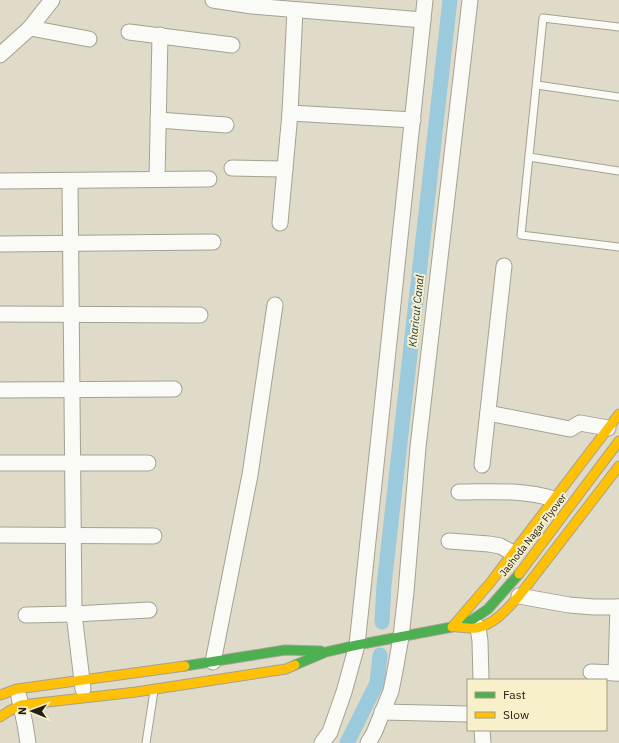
<svg xmlns="http://www.w3.org/2000/svg" width="619" height="743" viewBox="0 0 619 743" font-family="'IBM Plex Sans',sans-serif">
<rect width="100%" height="100%" fill="#e0dbc8"/>
<g fill="none" stroke-linecap="round" stroke-linejoin="round">
<g stroke="#9bcadc" stroke-width="15">
<path d="M382 622 384 585 450 0"/>
<path d="M347 743 377 683 380 655"/>
</g>
<defs>
<g id="lane">
<path d="M619 27 543 18 521 235 619 247"/>
<path d="M537 85 619 97"/>
<path d="M529 157 619 171"/>
<path d="M146 743 154 691"/>
</g>
<g id="street">
<path d="M213 0 252 6 423 20"/>
<path d="M295 10 290 113 413 120"/>
<path d="M30 28 89 39"/>
<path d="M129 32 232 45"/>
<path d="M0 55 30 28 52 0"/>
<path d="M158 120 226 125"/>
<path d="M232 168 285 169"/>
<path d="M157 179 160 35"/>
<path d="M0 181 209 179"/>
<path d="M70 181 74 614 83 689"/>
<path d="M280 223 290 113"/>
<path d="M0 244 213 242"/>
<path d="M0 314 200 315"/>
<path d="M0 390 174 389"/>
<path d="M488 413 570 429 580 423 608 428"/>
<path d="M0 463H148"/>
<path d="M482 465 504 266"/>
<path d="M459 492C491 492 523 489 554 499"/>
<path d="M0 535 154 536"/>
<path d="M449 541 489 544 500 546 513 553"/>
<path d="M519 596 569 605 594 607H619"/>
<path d="M618 607 616 673H619"/>
<path d="M26 615 74 614 149 610"/>
<path d="M478 627 480 641 481 680"/>
<path d="M213 662 250 475 275 305"/>
<path d="M591 672 616 673"/>
<path d="M19 697 25 724 28 743"/>
<path d="M382 712 468 714"/>
<path d="M482 730 483 743"/>
<path d="M322 743 330 732 344 692 357 645 425 0"/>
<path d="M368 743 374 733 391 691 395 671 401 637 406 592 418 447 470 0"/>
</g>
<g id="fast">
<path d="M295 665 326 652 357 645 452 627 472 620 488 609 519 574"/>
<path d="M185 666 285 650 321 651"/>
</g>
<g id="slow">
<path d="M519 574 619 441"/>
<path d="M452 627 490 583 619 414"/>
<path d="M457 627C463 627 470 629 476 628 494 625 508 608 519 596L619 466"/>
<path d="M0 695 17 689 185 666"/>
<path d="M0 717 9 711 21 705 136 692 286 669 295 665"/>
</g>
</defs>
<use href="#lane" stroke="#a5a193" stroke-width="9"/>
<use href="#street" stroke="#a5a193" stroke-width="17"/>
<use href="#fast" stroke="#a5a193" stroke-width="11"/>
<use href="#slow" stroke="#a5a193" stroke-width="11"/>
<use href="#lane" stroke="#fafaf7" stroke-width="7"/>
<use href="#street" stroke="#fafaf7" stroke-width="15"/>
<use href="#fast" stroke="#4caf50" stroke-width="9"/>
<use href="#slow" stroke="#ffc107" stroke-width="9"/>
</g>
<g text-anchor="middle" dominant-baseline="central" stroke-width="4" stroke-linejoin="round" paint-order="stroke">
<g font-size="10" fill="#232013" stroke="#f8efcb">
<text transform="translate(533 535) rotate(-52)">Jashoda Nagar Flyover</text>
</g>
<g font-size="11" font-style="italic" fill="#173745" stroke="#f8efcb">
<text transform="translate(416 311) rotate(-84)">Kharicut Canal</text>
</g>
</g>
<rect x="467" y="679" width="140" height="52" fill="#f8efcb" stroke="#a39c81"/>
<rect x="475" y="692" width="20" height="6" fill="#4caf50" stroke="#a39c81"/>
<text x="503" y="699" font-size="12" fill="#232013">Fast</text>
<rect x="475" y="712" width="20" height="6" fill="#ffc107" stroke="#a39c81"/>
<text x="503" y="719" font-size="12" fill="#232013">Slow</text>
<g transform="translate(32 711) rotate(271)" stroke="#f8efcb" stroke-width="3" paint-order="stroke">
<path d="M0-3L7 15L0 10L-7 15Z" fill="#232013"/>
<text y="-6" font-size="11" font-weight="bold" text-anchor="middle" fill="#232013">N</text>
</g>
</svg>
